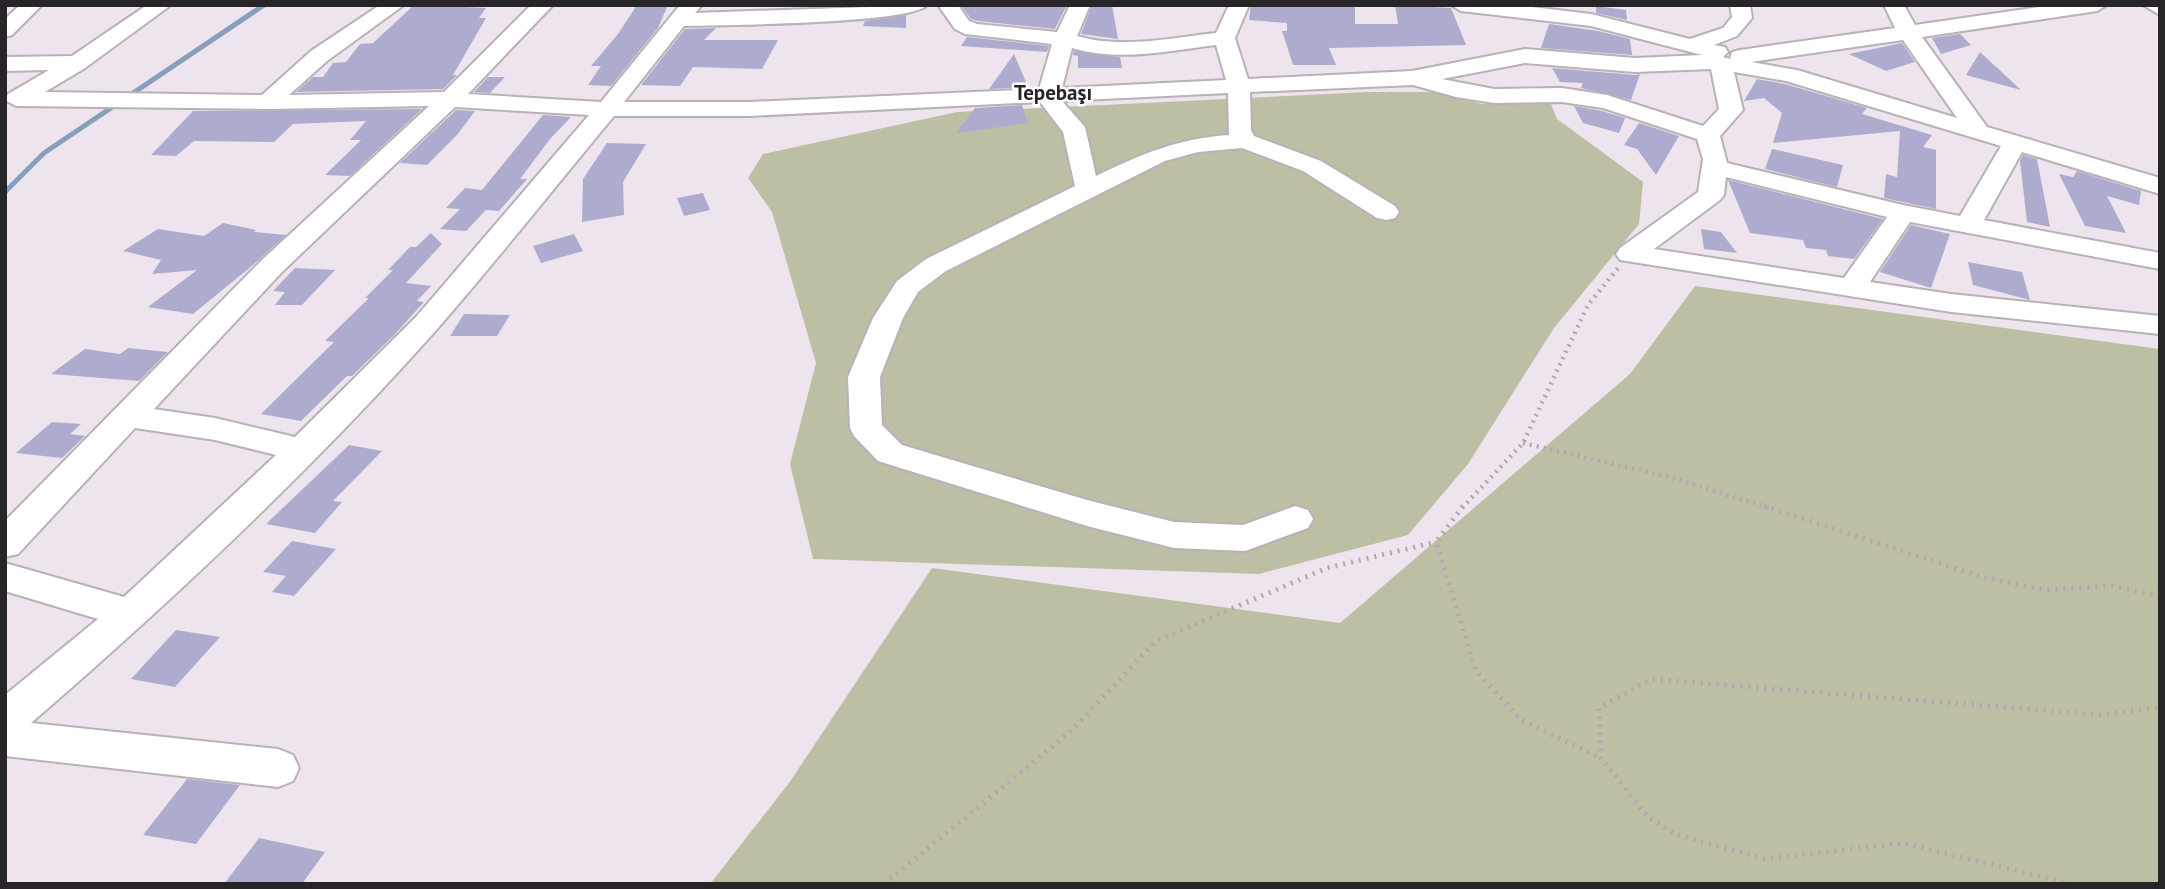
<svg xmlns="http://www.w3.org/2000/svg" width="2165" height="889" viewBox="0 0 2165 889" font-family="'PT Sans',sans-serif">
<rect width="100%" height="100%" fill="#ede4ed"/>
<g fill="#bdbfa5">
<path d="M1369 92H1431L1482 104H1551L1557 119 1643 182 1639 224 1554 328 1468 464 1408 535 1259 574 813 559 790 464 816 363 772 212 748 178 763 154 957 112Z"/>
<path d="M1695 286 2160 349V884H710L789 783 932 568 1340 623 1630 374Z"/>
</g>
<g fill="none" stroke-linecap="round" stroke-linejoin="round">
<path stroke="#879fbc" stroke-width="5" d="M5 192 44 153 264 5"/>
</g>
<g fill="#adaccf">
<path d="M414 5 486 8 479 18H486L453 75H457L443 89 296 92 313 77H323L333 63 346 62 360 44 373 43Z"/>
<path d="M637 5H668L658 28 611 86 588 85 601 66H591L618 34Z"/>
<path d="M961 5H1067L1055 29 978 21 971 19Z"/>
<path d="M1092 5H1112L1118 39 1081 34Z"/>
<path d="M1251 5H1355V24H1398L1395 5 1451 8 1466 45 1329 48 1336 65H1293L1282 31H1287V23L1249 20Z"/>
<path d="M1596 6 1626 10 1627 20 1596 13Z"/>
<path d="M906 15V28L863 26 865 21Z"/>
<path d="M1549 24 1598 31 1630 39 1632 55 1541 48Z"/>
<path d="M716 28 704 40H778L762 69 693 67 680 86 641 85 685 29Z"/>
<path d="M1960 34 1971 45 1941 54 1932 38Z"/>
<path d="M967 37 1049 46 1047 52 961 46Z"/>
<path d="M1902 43 1915 62 1886 71 1849 54Z"/>
<path d="M1074 51 1120 57 1122 68H1078V56L1073 55Z"/>
<path d="M1980 52 2021 90 1966 75Z"/>
<path d="M1014 54 1028 87 989 89Z"/>
<path d="M1552 68 1635 75 1640 74 1631 100 1581 88 1583 83 1560 82Z"/>
<path d="M488 77H505L490 93 474 92Z"/>
<path d="M1757 79 1785 84 1867 108 1862 114 1932 135 1923 147 1936 150V209L1884 198 1886 174 1897 177 1900 131 1773 143 1782 113 1764 98 1744 101Z"/>
<path d="M1022 105 1028 123 956 133 975 108Z"/>
<path d="M1574 106 1602 111 1625 118 1619 133 1583 123Z"/>
<path d="M422 109 350 176 325 175 361 140H350L366 121 293 124 274 142 194 141 176 156 151 155 193 111Z"/>
<path d="M456 110 475 111 457 135 427 165 400 163Z"/>
<path d="M543 115 571 117 550 139 520 179H527L499 211 486 210 466 231 440 229 460 209 446 208 465 188 482 190Z"/>
<path d="M1639 123 1679 136 1656 175 1637 149 1624 145Z"/>
<path d="M607 143 646 144 623 182 624 215 582 222 583 179Z"/>
<path d="M1772 149 1843 165 1837 187 1765 169Z"/>
<path d="M2023 155 2037 159 2050 227 2027 222 2020 161Z"/>
<path d="M2077 171 2141 191 2139 205 2107 196 2126 233 2085 226 2059 174 2073 177Z"/>
<path d="M1728 180 1883 219 1854 259 1828 256 1826 250 1806 248 1803 240 1750 233Z"/>
<path d="M703 193 710 210 684 216 677 198Z"/>
<path d="M223 223 256 230 254 232 286 235 253 265 193 314 148 307 197 270 152 274 161 260 123 251 158 229 204 236Z"/>
<path d="M1911 225 1950 234 1931 288 1880 272Z"/>
<path d="M1701 229 1721 232 1737 253 1704 249Z"/>
<path d="M431 233 442 244 406 283 431 286 417 301 424 302 395 334 352 376H347L301 421 261 414 334 342 325 341 369 298H365L393 270H388L410 247H416Z"/>
<path d="M574 234 583 251 541 263 533 246Z"/>
<path d="M1968 262 2022 272 2030 300 1973 285Z"/>
<path d="M295 268 335 270 302 305H275L285 292 273 291Z"/>
<path d="M464 314 510 315 497 336H450Z"/>
<path d="M128 348 168 352 139 381 51 374 85 349 120 354Z"/>
<path d="M52 422 81 424 70 434 85 436 62 458 16 453Z"/>
<path d="M349 445 382 451 333 501 342 502 315 533 266 524Z"/>
<path d="M292 541 336 549 294 596 272 592 286 576 263 572Z"/>
<path d="M176 630 220 637 175 687 131 679Z"/>
<path d="M187 779 240 785 196 844 143 835Z"/>
<path d="M259 838 325 852 302 884H224Z"/>
</g>
<g fill="none" stroke-linecap="round" stroke-linejoin="round">
<defs>
<g id="minor">
<path d="M20 5H42L12 35 5 37V19Z"/>
<path d="M147 5H171L85 68 45 92 262 95 311 51 380 5H404L327 61 289 95 444 92 531 5H553L468 94 601 102 680 5H702L695 13 927 5C912 24 718 25 684 26L624 102H749L1039 89 1052 44 965 34 955 29 938 5H958L969 21 977 24 1057 32 1070 5H1090L1077 36C1122 49 1170 38 1216 33L1229 5H1249L1235 38 1248 79 1412 71 1525 49 1635 58 1702 55 1591 26 1461 11 1451 5H1516L1591 14 1690 39 1723 28 1732 17 1730 5H1750L1752 18 1737 36 1714 45 1725 47 1728 52 1723 57 1730 59 1732 52 1740 50 1895 28 1884 5H1904L1915 25 2053 5H2107L2097 11 1922 37 1987 127 2160 178V194L2022 152 1984 220 2160 253V269L1910 222 1870 282 1951 294 2160 316V334L1951 312 1620 260 1616 254 1620 248 1698 192 1703 159 1697 139 1603 108 1562 102 1494 103 1456 97 1413 85 1250 92 1251 130 1254 136 1321 161 1395 206 1399 212 1395 218 1386 220 1377 218 1303 171 1242 148 1198 152 1165 161 946 271 918 292 903 318 880 377 882 425 902 445 1087 500 1174 522 1243 525 1295 506 1308 510 1313 519 1308 528 1245 551 1174 548 1087 526 878 461 854 436 850 428 848 377 873 318 897 281 926 259 1075 186 1063 132 1040 102 749 116H614C555 187 498 259 438 328 313 469 173 600 31 723L278 749 293 755 299 768 293 781 278 787 5 756V695L98 619 5 591V563L124 597 276 455 215 440 135 428 18 554 5 557V521L262 260 429 106 268 109 16 106 5 100 8 94 49 70 5 71V57L72 56ZM1903 40 1957 118 1797 70 1751 62ZM1216 45 1226 80 1062 88 1072 48C1120 62 1167 51 1216 45ZM1525 63 1635 72 1711 69 1719 109 1703 126 1607 95 1562 88 1494 89 1442 79ZM1734 72 1786 81 2001 146 1960 216 1903 205 1727 163 1720 136 1743 110ZM1228 93 1229 135C1176 139 1144 153 1096 176L1085 127 1062 101ZM455 107 589 115 417 316 295 437 215 418 154 409 282 272ZM1726 177 1887 217 1844 278 1654 249 1720 200 1724 195Z"/>
<path d="M2143 5H2160V15Z"/>
</g>
</defs>
<use href="#minor" stroke="#b9b0b8" stroke-width="4"/>
<g stroke="#afa8af" stroke-width="4.5" stroke-dasharray="2 5" stroke-linecap="butt">
<path d="M1523 443 1665 476 1770 508"/>
<path d="M1462 508 1523 443 1588 305 1618 268"/>
</g>
<g stroke="#afa8af" stroke-width="5" stroke-dasharray="2 6" stroke-linecap="butt">
<path d="M1463 506 1436 542 1476 671 1521 720 1601 758"/>
<path d="M1764 506 1979 576 2044 590 2112 586 2160 596"/>
<path d="M884 884 1069 733 1156 641 1327 568 1436 542"/>
<path d="M2071 884 1904 843 1764 859 1675 834 1648 817 1601 758 1599 708 1651 679 2102 715 2160 707"/>
</g>
<use href="#minor" fill="#fff" fill-rule="evenodd"/>
</g>
<g text-anchor="middle" dominant-baseline="central" stroke-width="5" stroke-linejoin="round" paint-order="stroke">
<g font-size="21" font-weight="bold" fill="#282528" stroke="#fff">
<text x="1053" y="92">Tepebaşı</text>
</g>
</g>
<rect width="2165" height="889" fill="none" stroke="#282528" stroke-width="14"/>
</svg>
